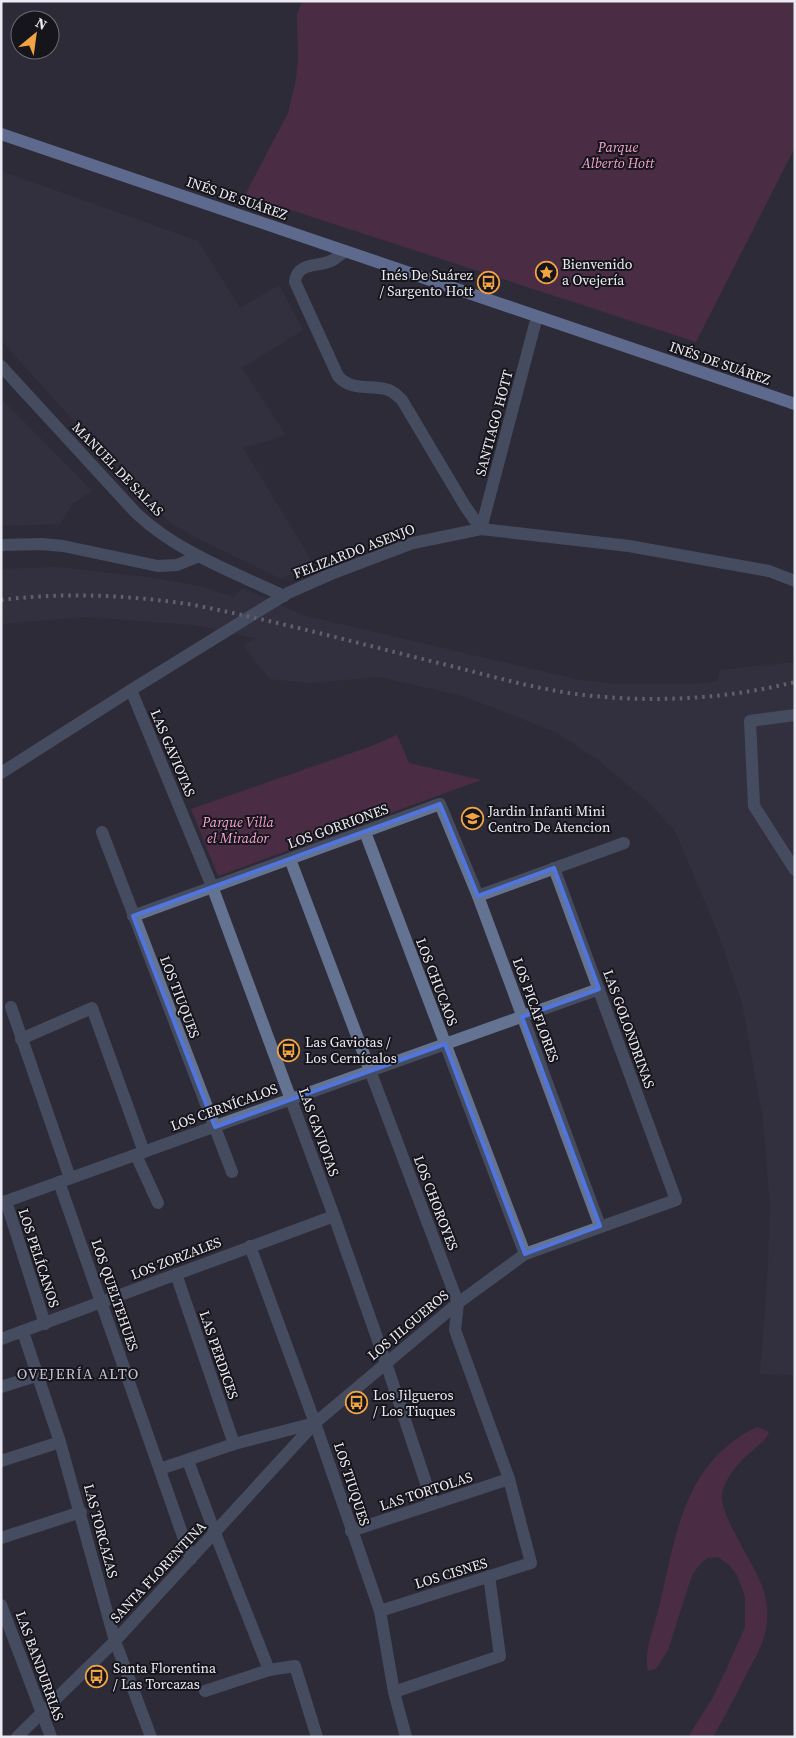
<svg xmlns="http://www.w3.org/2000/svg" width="796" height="1738" viewBox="0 0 796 1738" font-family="'Source Serif 4',serif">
<rect width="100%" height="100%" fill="#2e2c38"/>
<g fill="#383546">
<path d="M1 171 198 241 240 308 279 285 303 330 242 368 285 434 272 440 243 448 313 563 281 579 199 539 172 524 141 496 1 340Z"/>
<path d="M1 398 92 491 72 504 60 524 1 526Z"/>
<path d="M57 567 156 578 203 587 234 597 243 588 302 615 580 680 616 684H694L718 681 720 670 795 662V1375L760 1374 768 1267 770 1203 763 1120 742 1003 716 928 675 831 647 801 598 760 557 733 466 697 380 677 309 683 269 679 244 646 255 638 194 625 86 617 1 624V569Z"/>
</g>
<g fill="#6d2e53">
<path d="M302 1H795V147L696 342 245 195 288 113 296 80 298 59 297 15Z"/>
<path d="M397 735 409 763 481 780 218 876 191 809 369 747Z"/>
<path d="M758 1427 769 1432C766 1441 759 1444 752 1451 740 1461 725 1477 722 1494 720 1509 735 1533 742 1547 752 1566 766 1586 767 1609 769 1635 759 1651 747 1673 736 1695 725 1716 713 1737H688L712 1699 726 1670 745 1627V1597L737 1575 729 1565 718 1557 708 1558 701 1563 692 1575 668 1650 656 1669 648 1671C643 1651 655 1626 659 1607 674 1546 681 1476 738 1438 744 1433 752 1430 758 1427Z"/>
</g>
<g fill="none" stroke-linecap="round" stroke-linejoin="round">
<g stroke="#647391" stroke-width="12">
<path d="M345 251C341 254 337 258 331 261 318 267 297 262 295 282L338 376C351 391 368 385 385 389 392 390 397 395 402 400L465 506 481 529"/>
<path d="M1 366 136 513C177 552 233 572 284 596"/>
<path d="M481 529 535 324"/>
<path d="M1 545 42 544 63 546 158 566 177 565 199 556"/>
<path d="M131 690 212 886 334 1216 386 1363 433 1504"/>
<path d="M795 715 750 721 754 806 795 870"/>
<path d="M1 773 131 690 288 593 331 574 413 543 481 529 629 546 769 571 795 581"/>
<path d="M102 832 232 1172"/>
<path d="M365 832 525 1254"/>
<path d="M290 859 458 1303 455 1330 509 1479 531 1563 380 1611"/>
<path d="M478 896 624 843"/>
<path d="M133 916 440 804 478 896 600 1226"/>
<path d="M11 1007 70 1178"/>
<path d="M21 1039 92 1008 144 1152"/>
<path d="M136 1155 158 1203"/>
<path d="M59 1182 191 1559"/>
<path d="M6 1201 45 1324"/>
<path d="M1 1203 599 989"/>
<path d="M250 1246 315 1423 380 1611 394 1692 406 1737"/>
<path d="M176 1274 234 1444"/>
<path d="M23 1332 60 1442 115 1641 151 1737"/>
<path d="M1 1339 334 1216"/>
<path d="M1 1387 39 1375"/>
<path d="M1 1461 60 1442"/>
<path d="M188 1461 215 1533 269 1670"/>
<path d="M160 1469 234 1444 315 1423 458 1303 525 1254 676 1200 554 868"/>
<path d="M351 1531 509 1479"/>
<path d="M1 1538 81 1512"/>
<path d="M1 1605 51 1737"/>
<path d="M205 1691 269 1670 295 1666 317 1737"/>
<path d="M394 1692 500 1656 489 1576"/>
<path d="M17 1737 115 1641 315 1423"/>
</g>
<path stroke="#98b7f6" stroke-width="12" d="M1 134 795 404"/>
<path stroke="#a09fa8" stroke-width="4" stroke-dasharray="2.5 5" stroke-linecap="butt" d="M1 600C65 592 130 595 194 605 282 622 368 646 455 667 498 678 541 690 584 695 655 703 726 699 795 682"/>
</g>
<path d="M0 0H796V1738H0ZM440 804 478 896 554 868 599 989 522 1017 600 1226 525 1254 445 1044 215 1127 133 916Z" fill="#2e2c38" fill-opacity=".55" fill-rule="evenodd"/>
<path fill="none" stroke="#5175df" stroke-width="4" stroke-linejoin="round" d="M440 804 478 896 554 868 599 989 522 1017 600 1226 525 1254 445 1044 215 1127 133 916Z"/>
<defs>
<symbol id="sight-ring" viewBox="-11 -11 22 22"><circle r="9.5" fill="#16151b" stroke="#f3a442" stroke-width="1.5"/><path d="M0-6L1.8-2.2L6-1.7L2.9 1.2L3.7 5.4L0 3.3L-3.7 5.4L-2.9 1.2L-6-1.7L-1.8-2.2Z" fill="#f3a442"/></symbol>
<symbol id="bus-ring" viewBox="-11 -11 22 22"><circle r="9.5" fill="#16151b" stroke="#f3a442" stroke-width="1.5"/><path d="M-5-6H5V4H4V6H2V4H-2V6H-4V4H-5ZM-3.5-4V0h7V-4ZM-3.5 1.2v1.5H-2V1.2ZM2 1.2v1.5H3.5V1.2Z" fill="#f3a442"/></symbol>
<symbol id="school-ring" viewBox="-11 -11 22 22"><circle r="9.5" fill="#16151b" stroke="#f3a442" stroke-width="1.5"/><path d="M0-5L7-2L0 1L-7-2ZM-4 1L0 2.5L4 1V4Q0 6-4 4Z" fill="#f3a442"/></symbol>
</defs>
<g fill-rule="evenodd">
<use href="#sight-ring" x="534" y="260" width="25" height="25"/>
<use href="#bus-ring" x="476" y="270" width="25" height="25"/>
<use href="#school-ring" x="460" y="806" width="25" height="25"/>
<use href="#bus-ring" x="276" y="1038" width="25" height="25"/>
<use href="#bus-ring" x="344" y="1390" width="25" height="25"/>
<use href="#bus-ring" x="84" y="1664" width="25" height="25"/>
</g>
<g text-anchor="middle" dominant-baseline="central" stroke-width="4" stroke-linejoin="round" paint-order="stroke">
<g font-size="14" font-style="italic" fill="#f7a3d1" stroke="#16151b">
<text x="618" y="147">Parque<tspan x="618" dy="16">Alberto Hott</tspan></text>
<text x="238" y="822">Parque Villa<tspan x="238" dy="16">el Mirador</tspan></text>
</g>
<g font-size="14" fill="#ecebf3" stroke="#16151b">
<text transform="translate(237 198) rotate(19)">INÉS DE SUÁREZ</text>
<text transform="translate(720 363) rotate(19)">INÉS DE SUÁREZ</text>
<text transform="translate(494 423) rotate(-75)">SANTIAGO HOTT</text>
<text transform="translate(118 469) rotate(46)">MANUEL DE SALAS</text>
<text transform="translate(354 551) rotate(-21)">FELIZARDO ASENJO</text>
<text transform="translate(173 753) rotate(67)">LAS GAVIOTAS</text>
<text transform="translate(338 826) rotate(-20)">LOS GORRIONES</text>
<text transform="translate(437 982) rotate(69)">LOS CHUCAOS</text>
<text transform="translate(180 997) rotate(69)">LOS TIUQUES</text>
<text transform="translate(536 1010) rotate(70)">LOS PICAFLORES</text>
<text transform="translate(629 1029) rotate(70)">LAS GOLONDRINAS</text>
<text transform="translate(224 1107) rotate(-20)">LOS CERNÍCALOS</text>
<text transform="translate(319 1132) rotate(70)">LAS GAVIOTAS</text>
<text transform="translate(436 1203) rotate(69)">LOS CHOROYES</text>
<text transform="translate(39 1258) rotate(72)">LOS PELÍCANOS</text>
<text transform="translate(176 1258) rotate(-21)">LOS ZORZALES</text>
<text transform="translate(115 1295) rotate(71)">LOS QUELTEHUES</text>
<text transform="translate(408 1325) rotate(-40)">LOS JILGUEROS</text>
<text transform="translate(219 1355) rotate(71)">LAS PERDICES</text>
<text transform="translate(352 1484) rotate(72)">LOS TIUQUES</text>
<text transform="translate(426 1491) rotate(-18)">LAS TORTOLAS</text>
<text transform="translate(101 1531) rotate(75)">LAS TORCAZAS</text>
<text transform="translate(158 1572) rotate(-47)">SANTA FLORENTINA</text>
<text transform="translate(451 1573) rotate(-17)">LOS CISNES</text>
<text transform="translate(40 1666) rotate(70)">LAS BANDURRIAS</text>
</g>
<g font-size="14" fill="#ecebf3" stroke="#16151b" text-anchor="start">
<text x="562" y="264">Bienvenido<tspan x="562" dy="16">a Ovejería</tspan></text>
<text x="473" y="275" text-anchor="end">Inés De Suárez<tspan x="473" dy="16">/ Sargento Hott</tspan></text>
<text x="488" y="811">Jardin Infanti Mini<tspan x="488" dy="16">Centro De Atencion</tspan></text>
<text x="305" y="1042">Las Gaviotas /<tspan x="305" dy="16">Los Cernícalos</tspan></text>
<text x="373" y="1395">Los Jilgueros<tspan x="373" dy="16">/ Los Tiuques</tspan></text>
<text x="113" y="1668">Santa Florentina<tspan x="113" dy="16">/ Las Torcazas</tspan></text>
</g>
<g font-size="15" letter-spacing="1" fill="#c4c2d1" stroke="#16151b">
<text x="78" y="1373">OVEJERÍA ALTO</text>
</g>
</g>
<rect width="796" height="1738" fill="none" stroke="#ecebf3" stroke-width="5"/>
<g transform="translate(35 35) rotate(29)"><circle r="24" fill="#16151b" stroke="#6c6b71"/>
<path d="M0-4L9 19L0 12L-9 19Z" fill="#f3a442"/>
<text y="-8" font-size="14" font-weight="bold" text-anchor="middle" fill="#ecebf3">N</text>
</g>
</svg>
